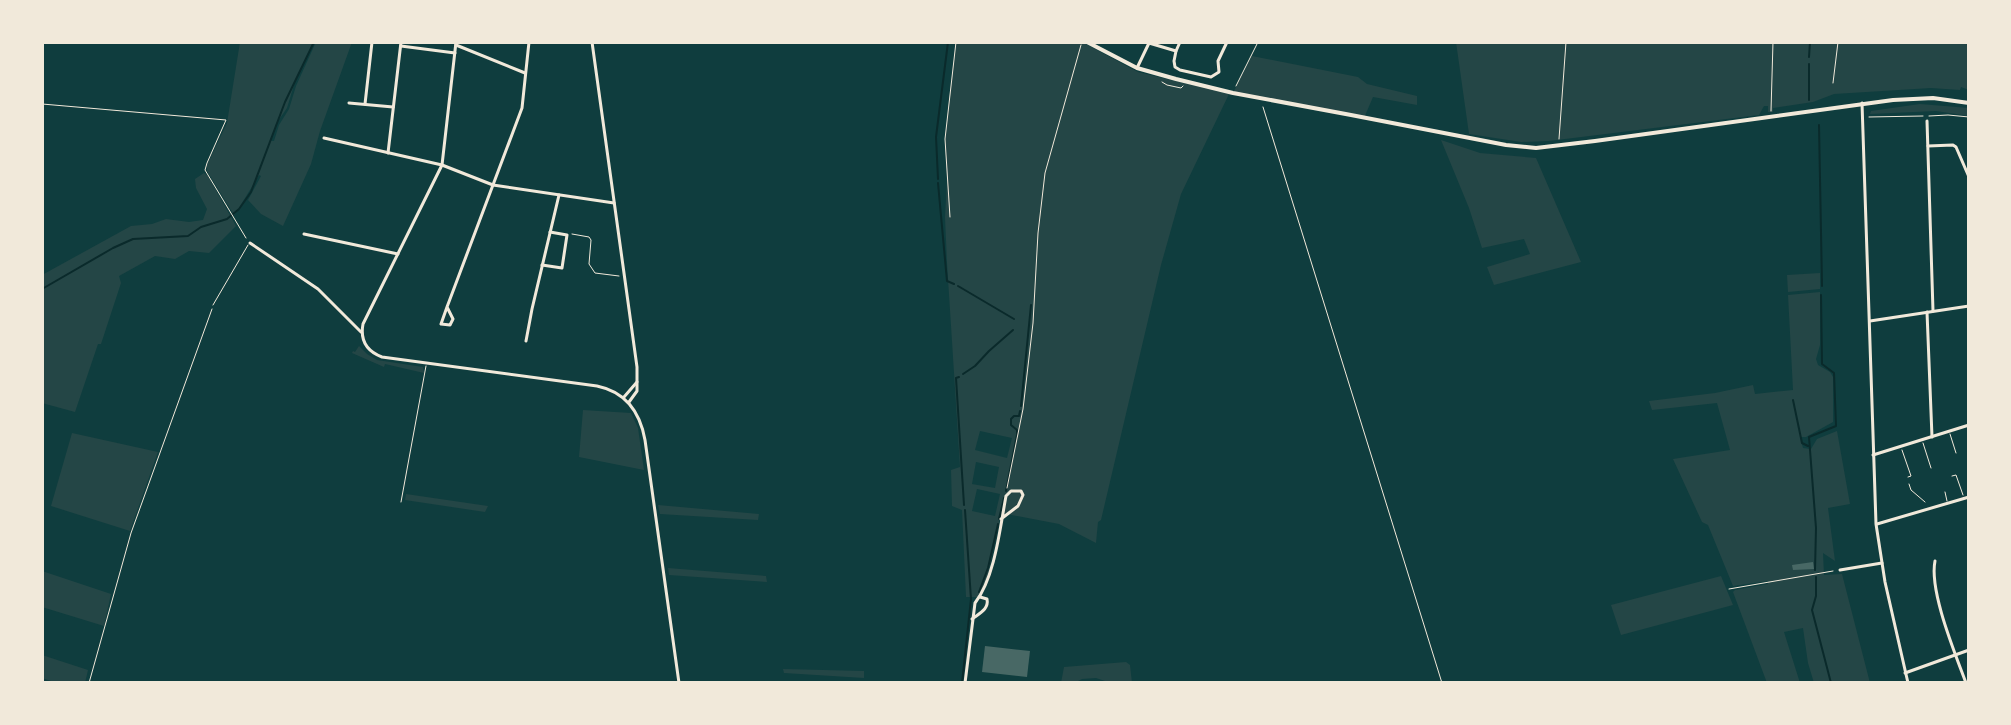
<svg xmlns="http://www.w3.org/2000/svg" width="2011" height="725" viewBox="0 0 2011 725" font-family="Rubik,sans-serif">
<rect width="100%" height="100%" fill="#0f3d3e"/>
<g fill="#244646" fill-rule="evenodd">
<path d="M240 42H313L294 85 287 108 276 124 271 141H274L279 125 289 109 296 86 316 42H352L320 131 311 164 283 226 261 214 248 200 261 176 259 175 239 208 234 215 207 171V165L227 123Z"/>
<path d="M956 42H1082L1138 72 1229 94 1181 194 1161 265 1101 520 1098 522 1096 543 1059 524 1001 513 988 574 979 597H966L962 510 952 506 951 470 960 467 947 263 945 217 947 182 945 139ZM980 431 1012 438 1007 458 975 450ZM976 462 999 467 995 488 972 484ZM977 489 1000 494 995 516 972 511Z"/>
<path d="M1456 42H1969V90L1961 87 1960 90 1931 88 1834 94 1813 102 1773 108V112H1768V106H1764L1759 115 1549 141 1521 142 1469 134Z"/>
<path d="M1252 56 1358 77 1367 84 1417 96V105L1373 97 1364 118 1233 93Z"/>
<path d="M1920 104 1969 108V116L1936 111 1870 114 1871 111Z"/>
<path d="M1441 140 1480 153 1536 158 1581 262 1494 285 1487 267 1530 254 1524 239 1482 248 1469 208Z"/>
<path d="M204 173 208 176 236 226 209 253 189 251 175 259 155 256 119 276 121 283 101 344H98L75 412 42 403V275L131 226 152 224 166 219 189 222 203 220 207 209 196 188 195 179Z"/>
<path d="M1820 273V289L1788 292 1787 275Z"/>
<path d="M1820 292V345L1816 359 1818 365 1830 372 1833 377V422L1806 437H1800L1803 448 1811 449 1817 439 1837 431 1850 504 1828 508 1835 561 1823 553 1824 575 1842 574 1870 683H1814L1808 663 1803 628 1784 632 1800 683H1767L1733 592 1735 590 1768 584V581L1733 586 1708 525 1702 522 1673 459 1730 450 1717 403 1652 410 1649 401 1715 393 1753 385 1755 394 1793 390 1788 295Z"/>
<path d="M359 346 367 354 377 360 423 367 424 373 385 364 384 367 352 353 353 351 355 352Z"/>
<path d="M583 410 631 413 638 428 644 470 579 457Z"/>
<path d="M72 433 158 452 130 531 51 506Z"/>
<path d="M406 494 488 506 485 512 405 500Z"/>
<path d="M658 505 759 514 758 520 660 514Z"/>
<path d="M668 568 766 576 767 582 669 575Z"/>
<path d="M42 571 111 594 104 626 42 607Z"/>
<path d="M1721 576 1733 605 1621 635 1611 605Z"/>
<path d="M42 655 88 670 85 683H57L42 678Z"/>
<path d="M1126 662 1130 665 1132 683H1111L1096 678 1082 679 1074 683H1061L1064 667Z"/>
<path d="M783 669 864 671V678L784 673Z"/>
</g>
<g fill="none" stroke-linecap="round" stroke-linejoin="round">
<g stroke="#0a2a2b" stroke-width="2">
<path d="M1809 57 1810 42"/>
<path d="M1809 64V100"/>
<path d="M1819 125 1822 286"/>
<path d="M938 179 936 137 948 42"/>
<path d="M938 183 947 281 954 284"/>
<path d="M958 286 1014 319"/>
<path d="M42 289 113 248 133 239 188 236 201 227 227 219 239 209 251 192 285 102 314 42"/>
<path d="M963 374 975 366 989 351 1013 330"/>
<path d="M959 377 956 378 964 505"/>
<path d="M1793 400 1802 443 1808 446"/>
<path d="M1021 406 1031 305"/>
<path d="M1006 491 1017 435V430L1011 425V419L1014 416H1019L1020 411"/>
<path d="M999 519 1004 498"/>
<path d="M1815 570 1816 528 1809 437 1836 426 1834 373 1822 364 1821 295"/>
<path d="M1816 577V596L1812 610 1831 683"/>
<path d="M979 592 988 568 998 524"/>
<path d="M962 683 971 599 965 510"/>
</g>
</g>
<g fill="#486865">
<path d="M1813 562 1814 569 1793 570 1792 565Z"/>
<path d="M985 646 1030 651 1027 677 982 672Z"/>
</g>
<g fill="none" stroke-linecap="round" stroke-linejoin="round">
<g stroke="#f1e9da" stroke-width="1">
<path d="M1162 82 1167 85 1181 88 1183 86"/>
<path d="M1833 83 1838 42"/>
<path d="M1236 86 1258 42"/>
<path d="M42 104 226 120 207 163 205 170 246 238"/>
<path d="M1263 107 1442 683"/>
<path d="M1771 111 1773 42"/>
<path d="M1929 116 1948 115 1969 117"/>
<path d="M1869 117 1923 116"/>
<path d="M1559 139 1566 42"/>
<path d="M950 217 945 139 956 42"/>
<path d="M572 234 589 237 591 240 589 264 595 273 619 276"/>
<path d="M1909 484 1911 490 1925 502"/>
<path d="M1007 488 1023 409 1033 323 1038 233 1045 173 1081 45"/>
<path d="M1729 589 1833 571"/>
<path d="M89 683 131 533 212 309"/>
</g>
<g stroke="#f1e9da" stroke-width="1">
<path d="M213 305 248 245"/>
<path d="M1950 434 1956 453"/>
<path d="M1923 443 1931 468"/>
<path d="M1902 450 1911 476 1908 477"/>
<path d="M1952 476 1956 475 1963 495"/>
<path d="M1945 492 1947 501"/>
<path d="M401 502 426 366"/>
</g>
<g stroke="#f1e9da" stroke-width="3">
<path d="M592 42 637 367V391L629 402"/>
<path d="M1149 43 1176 51 1174 61 1175 67 1180 70 1211 77 1219 72 1218 61 1227 42"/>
<path d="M456 45 525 73"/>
<path d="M401 46 455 53"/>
<path d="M1176 51 1180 42"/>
<path d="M1137 68 1149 43"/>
<path d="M349 103 393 107"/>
<path d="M365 104 372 42"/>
<path d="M1927 121 1933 311"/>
<path d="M324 138 442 165 493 185 614 203"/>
<path d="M1928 146 1953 145 1956 147 1969 177"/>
<path d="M388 153 401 42"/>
<path d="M304 234 398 254"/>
<path d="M250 243 318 289 361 332"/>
<path d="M542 265 562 268 567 235 550 232"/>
<path d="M447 307 441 324 450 325 453 319 447 307 522 108 529 42"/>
<path d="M1927 312 1932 437"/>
<path d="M1870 321 1969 306"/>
<path d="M526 341 532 309 559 195"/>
<path d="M624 397 637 382"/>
<path d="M1873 455 1969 425"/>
<path d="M1877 524 1969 497"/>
<path d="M1935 561C1929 591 1955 653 1966 683"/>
<path d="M1840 570 1882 563"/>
<path d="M972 619C980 613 989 609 987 599L980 597"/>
<path d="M1905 673 1969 650"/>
<path d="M965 683 975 603C995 577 1000 528 1006 496L1011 491H1021L1023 495 1018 506 1001 519"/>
</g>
<g stroke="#f1e9da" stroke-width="3">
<path d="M456 42 442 165 363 324C360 340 366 351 382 357L597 386C626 392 640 412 645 440L679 683"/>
<path d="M1862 103 1876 524 1885 582 1908 683"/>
</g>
<path stroke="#f1e9da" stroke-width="4" d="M1087 42 1137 68 1176 79 1233 93 1351 115 1506 145 1536 148 1595 141 1893 100 1933 98 1969 103"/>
</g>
<rect width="2011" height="725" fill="none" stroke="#f1e9da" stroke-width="88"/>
</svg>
